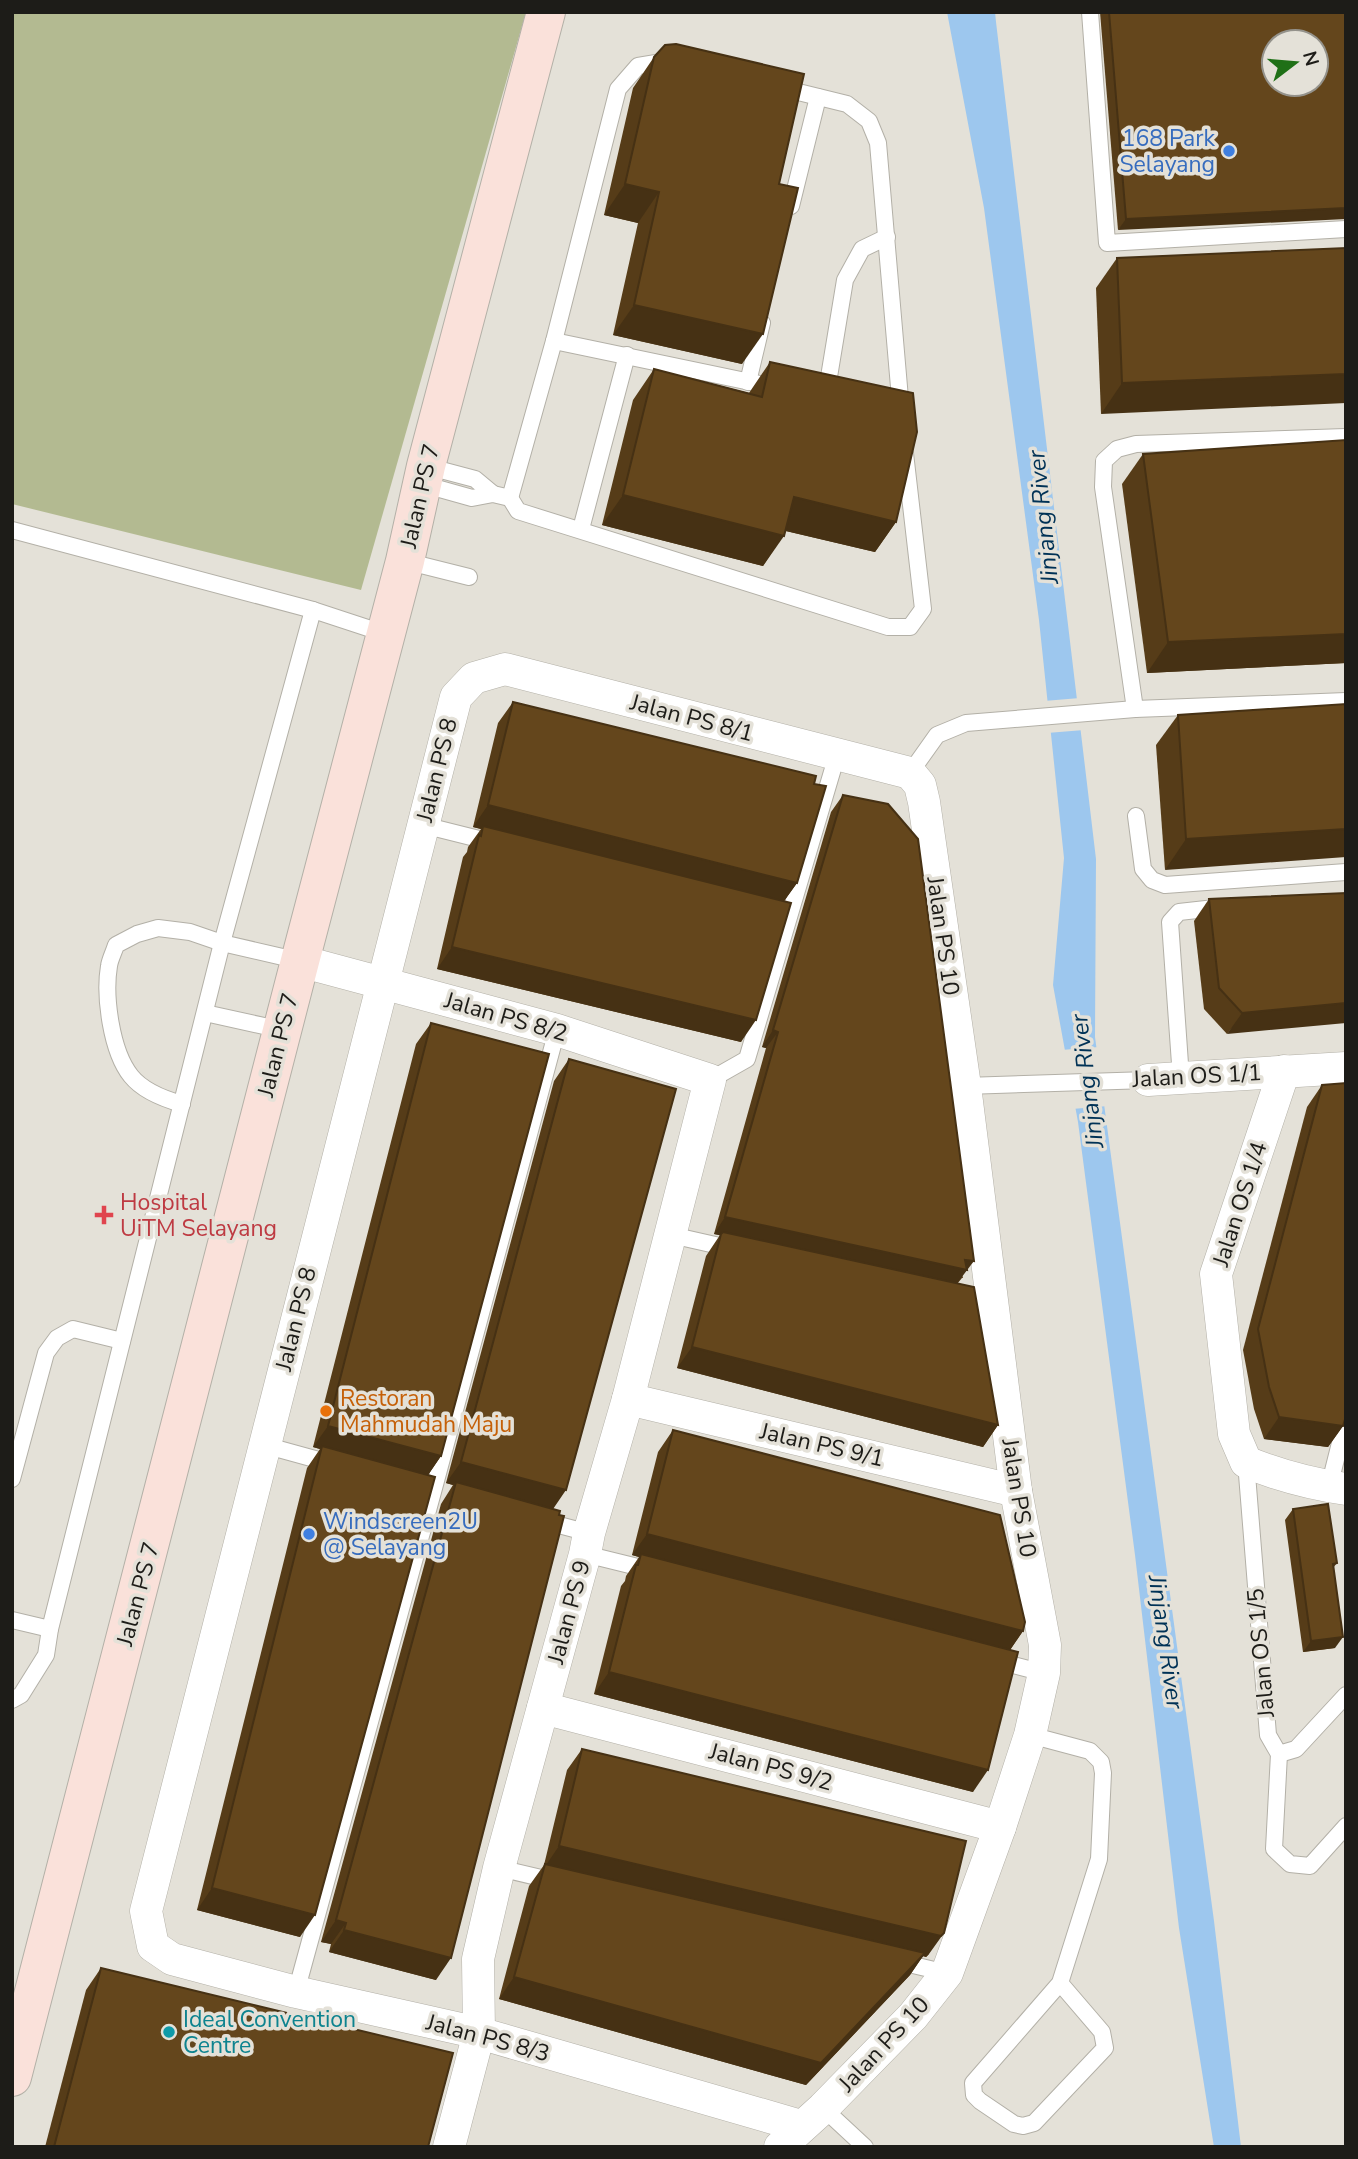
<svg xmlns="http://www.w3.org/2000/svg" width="1358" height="2159" viewBox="0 0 1358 2159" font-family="'Nunito Sans',sans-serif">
<rect width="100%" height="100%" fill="#e4e1d8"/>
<path fill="#b3ba91" d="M12 12H526L361 590 12 504Z"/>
<path fill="#9dc7ee" d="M947 12H995L996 22 1096 859 1095 1037 1214 1921 1241 2147H1214L1179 1928 1135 1555 1078 1122 1053 985 1064 858 1039 620 984 208Z"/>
<g fill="#e4e1d8">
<path d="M1080 698 1084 730 1047 733 1044 701Z"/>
<path d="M1099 1047 1108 1106 1072 1109 1061 1050Z"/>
</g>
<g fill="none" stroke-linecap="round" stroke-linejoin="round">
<defs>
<g id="lane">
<path d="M1090 12 1107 243 1346 229"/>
<path d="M782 88 847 104 869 121 878 143 901 410"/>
<path d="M791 206 818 97"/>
<path d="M554 341 774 387"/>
<path d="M748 382 762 323"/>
<path d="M826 395 845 280 862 249 887 237"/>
<path d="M426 466 475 479 493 494"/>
<path d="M422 484 472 498 493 494 510 498 518 511 888 627H910L923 609 905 453"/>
<path d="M510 498 554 341 618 89 638 66 668 61"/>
<path d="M581 529 627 355"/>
<path d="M12 530 313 610 222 943 50 1629 46 1655 21 1695 12 1700"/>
<path d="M405 561 469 577"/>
<path d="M313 610 386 634"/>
<path d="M1135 709 1103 487 1104 461 1117 449 1136 444 1346 437"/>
<path d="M910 773 937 735 966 723 1135 709 1346 701"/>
<path d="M1136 816 1143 869 1152 880 1165 885 1346 872"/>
<path d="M423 825 495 843"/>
<path d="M205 1013 282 1030"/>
<path d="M1181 1078 1170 922 1179 912 1224 907"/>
<path d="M710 1080 747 1059 837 755"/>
<path d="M965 1086 1148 1080"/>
<path d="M182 1104C164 1099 143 1091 131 1076 111 1051 104 996 109 966 110 959 114 952 116 945L137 934 158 928 190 932 222 943 300 961"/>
<path d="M671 1235 733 1249"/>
<path d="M264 1445 333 1464"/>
<path d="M1246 1462 1268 1735 1279 1754 1274 1849 1290 1864 1310 1866 1346 1826"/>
<path d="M12 1479 46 1353 57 1338 73 1329 122 1341"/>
<path d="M1329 1487 1346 1419"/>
<path d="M540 1520 589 1533"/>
<path d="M585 1554 654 1571"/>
<path d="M12 1620 50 1629"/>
<path d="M994 1660 1044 1673"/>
<path d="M1030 1735 1090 1751 1101 1762 1103 1773 1099 1859 1060 1983 973 2083 974 2095 980 2101 1014 2124 1023 2126 1034 2123 1105 2048 1102 2032 1060 1983"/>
<path d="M1279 1754 1296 1749 1346 1695"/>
<path d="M499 1868 554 1881"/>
<path d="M896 1961 947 1973"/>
<path d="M296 1992 433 1492 557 1030"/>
<path d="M823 2108 865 2147"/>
</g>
<g id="street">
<path d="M300 961 557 1030 710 1080 628 1399 589 1533 585 1554 499 1868 478 1959 479 2033 449 2147"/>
<path d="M1284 1071 1216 1274 1234 1434 1246 1462C1278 1475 1312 1484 1346 1489"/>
<path d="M1148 1080 1346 1068"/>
<path d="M628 1399 1016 1491"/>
<path d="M543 1708 1000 1827"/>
<path d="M780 2147 823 2108 913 2016 947 1973 1000 1827 1030 1735 1044 1673 1045 1645 1016 1491 965 1086 924 802 920 785 910 773 505 669 474 678 456 697 146 1911 153 1946 172 1959 296 1992 479 2033 801 2126"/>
</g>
<path id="secondary" d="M12 2077 300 961 405 561 426 466 546 12"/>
</defs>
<use href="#lane" stroke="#b3b0a7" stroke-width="18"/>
<use href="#street" stroke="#b3b0a7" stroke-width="33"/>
<use href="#secondary" stroke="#b3b0a7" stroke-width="40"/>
<use href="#lane" stroke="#fff" stroke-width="16"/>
<use href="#street" stroke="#fff" stroke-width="32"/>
<use href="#secondary" stroke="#fae1da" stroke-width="38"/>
</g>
<g fill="#563c18">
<path d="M1100 12H1346L1118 230Z"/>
<path d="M654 57 779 184 742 364 613 335 638 223 604 215 633 88Z"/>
<path d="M1346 248 1101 414 1096 288 1117 258Z"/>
<path d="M770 362 896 522 875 552 786 531 763 566 602 525 633 400 654 369 749 393Z"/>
<path d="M1346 440V663L1147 673 1122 484 1143 454Z"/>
<path d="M513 702 797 883 784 901 741 1042 437 969 463 857 467 852 468 847 481 829 473 827 498 723Z"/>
<path d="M1346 704 1165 870 1156 745 1178 715Z"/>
<path d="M843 795 963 1278H962L957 1284 998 1425 983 1447 677 1368 706 1256 720 1235 714 1234 766 1048 762 1047 831 812Z"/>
<path d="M1346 893 1227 1034 1204 1009 1194 921 1209 899Z"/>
<path d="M431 1023 441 1456 428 1475 300 1937 197 1910 307 1468 320 1449 313 1447 416 1044Z"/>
<path d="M569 1059 553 1509 436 1980 329 1952 331 1944 321 1942 441 1504 453 1485 446 1483 554 1081Z"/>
<path d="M1322 1085 1343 1426 1328 1447 1264 1439 1254 1409 1243 1350 1307 1107Z"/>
<path d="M673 1430 1023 1631 1010 1650 973 1792 594 1694 621 1586 625 1581 626 1576 639 1557 632 1555 658 1452Z"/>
<path d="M1293 1509 1337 1563 1333 1568 1335 1648 1303 1652 1285 1520Z"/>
<path d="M582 1749 929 1954 926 1957 923 1956 910 1975 806 2085 499 1999 529 1886 544 1865 567 1770Z"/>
<path d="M101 1968 428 2147H45L86 1990Z"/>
</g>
<g fill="#463114">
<path d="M625 184 659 192 638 223 604 215Z"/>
<path d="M1346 208V219L1118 230 1126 219Z"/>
<path d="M634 305 763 334 742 364 613 335Z"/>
<path d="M1346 374V403L1101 414 1122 383Z"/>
<path d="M623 495 784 536 763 566 602 525Z"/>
<path d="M794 497 896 522 875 552 773 528Z"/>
<path d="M1346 634V663L1147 673 1168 642Z"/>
<path d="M488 805 797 883 782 904 483 826 481 829 473 827Z"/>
<path d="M1346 829V857L1165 870 1186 839Z"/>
<path d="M452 947 756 1020 741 1042 437 969Z"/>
<path d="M1346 1003V1023L1227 1034 1242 1013Z"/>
<path d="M773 1030 778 1032 766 1048 762 1047Z"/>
<path d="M725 1217 965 1260 974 1261 955 1286 714 1234Z"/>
<path d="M692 1347 998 1425 983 1447 677 1368Z"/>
<path d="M1279 1417 1343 1426 1328 1447 1264 1439Z"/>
<path d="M328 1426 441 1456 426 1478 322 1446 320 1449 313 1447Z"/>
<path d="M461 1462 566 1490 551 1512 456 1482 453 1485 446 1483Z"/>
<path d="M647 1534 1023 1631 1008 1653 641 1554 639 1557 632 1555Z"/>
<path d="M1343 1637 1335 1648 1303 1652 1311 1641Z"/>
<path d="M609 1672 988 1770 973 1792 594 1694Z"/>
<path d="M559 1846 944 1933 929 1954 926 1957 923 1956 910 1975 806 2085 499 1999 514 1977 544 1868Z"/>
<path d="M212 1888 315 1915 300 1937 197 1910Z"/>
<path d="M336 1920 346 1923 331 1944 321 1942Z"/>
<path d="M344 1930 451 1958 436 1980 329 1952Z"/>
</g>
<g fill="#64461c" stroke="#463114" stroke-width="2" fill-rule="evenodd">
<path d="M1109 12H1346V208L1126 219ZM1274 42H1316V84H1274Z"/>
<path d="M676 44 804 74 779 184 798 188 763 334 634 305 659 192 625 184 654 57 665 45Z"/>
<path d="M1346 248V374L1122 383 1117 258Z"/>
<path d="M770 362 913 393 917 432 896 522 794 497 784 536 623 495 654 369 762 397Z"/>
<path d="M1346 440V634L1168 642 1143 454Z"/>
<path d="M513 702 816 776 814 784 826 786 797 883 488 805Z"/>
<path d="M1346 704V829L1186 839 1178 715Z"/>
<path d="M843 795 888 804 918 839 974 1261 965 1260 967 1270 725 1217 778 1032 773 1030Z"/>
<path d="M483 826 791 903 756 1020 452 947 479 835 481 836Z"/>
<path d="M1346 893V1003L1242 1013 1219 988 1209 899Z"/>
<path d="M431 1023 549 1054 441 1456 328 1426Z"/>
<path d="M569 1059 676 1089 566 1490 461 1462Z"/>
<path d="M1346 1083V1416L1343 1426 1279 1417 1269 1387 1258 1329 1322 1085Z"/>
<path d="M723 1232 974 1287 998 1425 692 1347 721 1234Z"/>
<path d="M673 1430 1000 1515 1025 1622 1023 1631 647 1534Z"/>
<path d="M322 1446 435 1477 315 1915 212 1888Z"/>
<path d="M456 1482 560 1511 559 1515 564 1516 451 1958 344 1930 346 1923 336 1920Z"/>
<path d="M1328 1504 1337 1563 1333 1564 1343 1637 1311 1641 1293 1509Z"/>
<path d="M641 1554 1018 1652 988 1770 609 1672 636 1565H638Z"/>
<path d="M582 1749 966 1841 944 1933 941 1936 559 1846Z"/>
<path d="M545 1864 925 1953 821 2063 514 1977Z"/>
<path d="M101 1968 453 2053 428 2147H54Z"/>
</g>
<g fill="#3f7fe0" stroke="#e4e1d8" stroke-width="2.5">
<circle cx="1229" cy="151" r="7"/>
<circle cx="309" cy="1534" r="7"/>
</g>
<path fill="#e0444e" stroke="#e4e1d8" stroke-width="2.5" d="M100.5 1204.5h7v7h7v7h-7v7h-7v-7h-7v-7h7z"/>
<circle fill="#e8710a" stroke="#e4e1d8" stroke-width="2.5" cx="326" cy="1411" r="7"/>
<circle fill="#0f9aa8" stroke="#e4e1d8" stroke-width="2.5" cx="169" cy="2032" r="7"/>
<g text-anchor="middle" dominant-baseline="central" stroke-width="7" stroke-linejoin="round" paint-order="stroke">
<g font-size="23" fill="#366cbe" stroke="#e4e1d8" text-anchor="end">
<text x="1215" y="138">168 Park<tspan x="1215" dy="26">Selayang</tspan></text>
<text x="323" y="1521" text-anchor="start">Windscreen2U<tspan x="323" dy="26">@ Selayang</tspan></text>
</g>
<g font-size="23" fill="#1d1c18" stroke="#e4e1d8">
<text transform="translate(420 496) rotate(-77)">Jalan PS 7</text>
<text transform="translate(692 718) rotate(15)">Jalan PS 8/1</text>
<text transform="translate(437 770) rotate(-76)">Jalan PS 8</text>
<text transform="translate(943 936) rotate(82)">Jalan PS 10</text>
<text transform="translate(506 1017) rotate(16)">Jalan PS 8/2</text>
<text transform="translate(278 1045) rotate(-76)">Jalan PS 7</text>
<text transform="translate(1197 1076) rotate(-3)">Jalan OS 1/1</text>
<text transform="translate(1240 1204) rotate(-72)">Jalan OS 1/4</text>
<text transform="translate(296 1319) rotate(-76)">Jalan PS 8</text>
<text transform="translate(822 1445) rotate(13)">Jalan PS 9/1</text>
<text transform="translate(1019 1498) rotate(81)">Jalan PS 10</text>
<text transform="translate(138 1594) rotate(-75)">Jalan PS 7</text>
<text transform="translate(569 1612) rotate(-75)">Jalan PS 9</text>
<text transform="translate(1261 1653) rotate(-95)">Jalan OS 1/5</text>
<text transform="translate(771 1767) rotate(15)">Jalan PS 9/2</text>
<text transform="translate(488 2038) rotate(15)">Jalan PS 8/3</text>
<text transform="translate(884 2044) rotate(-47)">Jalan PS 10</text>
</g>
<g font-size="23" fill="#be3a42" stroke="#e4e1d8" text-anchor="start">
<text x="120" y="1202">Hospital<tspan x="120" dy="26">UiTM Selayang</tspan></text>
</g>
<g font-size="23" fill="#c56008" stroke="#e4e1d8" text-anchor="start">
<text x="340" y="1398">Restoran<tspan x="340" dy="26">Mahmudah Maju</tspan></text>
</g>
<g font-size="23" fill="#0d838f" stroke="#e4e1d8" text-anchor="start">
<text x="183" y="2019">Ideal Convention<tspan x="183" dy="26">Centre</tspan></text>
</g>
<g font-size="24" font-style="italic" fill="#003256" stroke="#e4e1d8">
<text transform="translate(1043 517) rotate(-96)">Jinjang River</text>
<text transform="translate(1087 1081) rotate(-97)">Jinjang River</text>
<text transform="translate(1166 1642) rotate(82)">Jinjang River</text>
</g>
</g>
<rect width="1358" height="2159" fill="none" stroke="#1d1c18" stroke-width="28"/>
<g transform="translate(1295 63) rotate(74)"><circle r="33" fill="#e4e1d8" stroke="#94928b" stroke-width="2"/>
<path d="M0-5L12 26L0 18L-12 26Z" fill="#1f7017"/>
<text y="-10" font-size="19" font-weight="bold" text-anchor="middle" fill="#1d1c18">N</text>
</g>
</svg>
